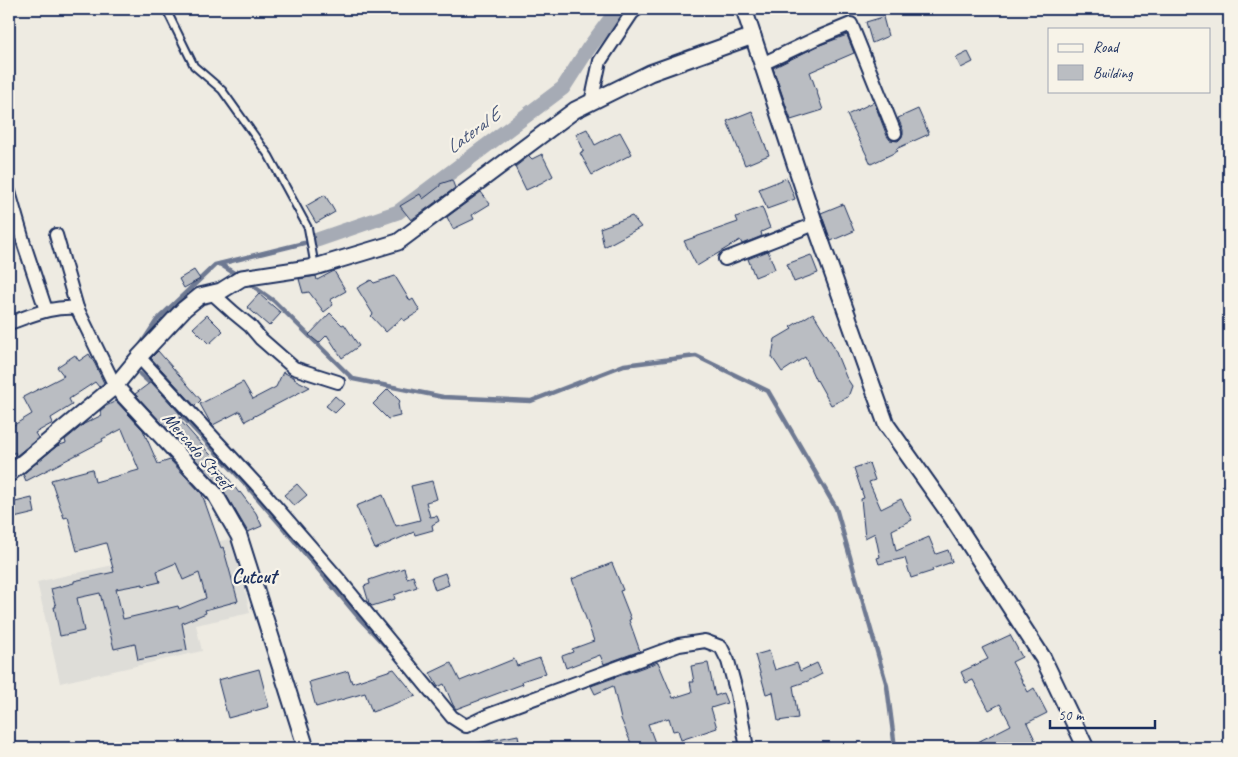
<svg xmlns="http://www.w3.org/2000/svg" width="1238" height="757" viewBox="0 0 1238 757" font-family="Caveat,sans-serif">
<rect width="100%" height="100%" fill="#eeebe2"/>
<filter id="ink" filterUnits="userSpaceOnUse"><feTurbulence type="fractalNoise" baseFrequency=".02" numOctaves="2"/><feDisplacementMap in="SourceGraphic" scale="10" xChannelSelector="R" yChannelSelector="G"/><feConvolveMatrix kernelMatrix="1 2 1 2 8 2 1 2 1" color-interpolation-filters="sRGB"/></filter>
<g filter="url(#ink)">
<path fill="#deddd8" d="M234 538 250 613 196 625 202 651 60 683 37 582Z"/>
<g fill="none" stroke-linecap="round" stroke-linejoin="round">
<g stroke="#6e7992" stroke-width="4.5">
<path d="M220 264 240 277"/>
<path d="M246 281 274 301 353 379 443 397 531 401 624 365 696 356 768 391 836 508 887 686 895 748"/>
<path d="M140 346 157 320 215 265 304 243"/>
<path d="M140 374 153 386"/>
<path d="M179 413 241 479 292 538 360 619 391 652"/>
</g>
<path stroke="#a6abb5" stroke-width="15" d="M317 240 398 212 563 88 588 49 618 9"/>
</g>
<g fill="#babdc2" stroke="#1b2f5e" fill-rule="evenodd">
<path d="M883 17 888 36 872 43 866 22Z"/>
<path d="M847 35 854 53 810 72 823 110 791 120 773 68 820 45Z"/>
<path d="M968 52 973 62 961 68 956 58Z"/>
<path d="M874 102 887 136 890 140 898 141 901 138 903 135V130L898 118 918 109 929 134 896 149 898 151 871 164 847 115Z"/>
<path d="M752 111 769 155 745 165 727 121Z"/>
<path d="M587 129 595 145 620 132 632 154 592 175 580 153 584 151 576 134Z"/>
<path d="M542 154 553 176 541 183 526 190 515 167 529 156 532 159Z"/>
<path d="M787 178 795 199 767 209 759 189Z"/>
<path d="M452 180 455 188 411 220 400 206 420 194 423 199 440 186V184Z"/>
<path d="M481 192 490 204 472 215 474 219 453 229 447 217Z"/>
<path d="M325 195 335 212 316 223 306 206Z"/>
<path d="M843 204 854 231 831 241 821 213Z"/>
<path d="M762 207 770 228 761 232 762 236 742 244 740 240 697 266 684 241 738 222 736 217Z"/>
<path d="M632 216 641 227 604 247 600 228Z"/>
<path d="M768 251 775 269 755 277 748 259Z"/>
<path d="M811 255 818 273 794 282 787 264Z"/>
<path d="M194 270 200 279 184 288 179 279Z"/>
<path d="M334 271 346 291 330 300 333 305 324 312 309 292 303 293 299 279 316 276 317 280Z"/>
<path d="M395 276 410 301 413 299 420 311 404 321 402 318 386 332 371 316 373 314 357 288 371 280 374 283Z"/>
<path d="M259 294 281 313 269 326 247 307Z"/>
<path d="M330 313 342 325 344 324 359 346 342 358 327 335 319 343 309 335Z"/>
<path d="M813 313 833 345 846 377 852 386 848 397 831 405 817 380 816 381 805 357 782 372 772 357 775 339 792 329 790 327Z"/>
<path d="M207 315 223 331 209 344 193 328Z"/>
<path d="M158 351 201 400 195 406 151 358Z"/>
<path d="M89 354 95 364 104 383 99 387 95 382 69 399 72 405 51 418 53 423 35 433 38 438 16 456 15 452 9 456V428L32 414 23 397 64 376 57 367 75 355 79 361Z"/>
<path d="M283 372 295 378 294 379 310 387 245 421 240 411 213 425 210 422 200 404 243 382 253 399 276 387Z"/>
<path d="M151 382 182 416 179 419 216 461 239 493 240 492 256 513 262 526 248 532 222 488 135 394Z"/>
<path d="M388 389 400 401 398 404 400 416 388 419 373 404Z"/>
<path d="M335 396 344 404 335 413 326 406Z"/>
<path d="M116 401 143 430 158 464 170 460 202 494 221 548 223 547 238 601 205 610 206 613 182 623 187 650 138 660 135 644 114 649 100 593 77 598 84 631 60 636 54 607H56L51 589 74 583V581L114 572 106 543 77 551 68 517 64 518 51 480 92 469 95 482 139 470 122 429 102 439 103 441 26 481 23 474 57 446 66 443 65 440 84 424 102 415 100 411 106 406ZM176 563 183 580 199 573 206 598 179 609 178 606 123 619 116 589 143 584V586L160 582 157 571Z"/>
<path d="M869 463 875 480 869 482 881 509 901 499 912 520 892 530 896 551 929 537 936 554 948 550 952 562 932 569 933 571 911 578 905 558 879 564 877 558 880 557 875 533 865 538 861 499 864 498 854 468Z"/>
<path d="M432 481 437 499 426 502 430 517 437 516 439 521 432 525 433 530 415 535 414 532 375 549 356 506 383 495 396 526 420 520 411 486Z"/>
<path d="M297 484 307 495 294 506 284 495Z"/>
<path d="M32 498 35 513 14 518 11 503Z"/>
<path d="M612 563 623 590 620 591 631 619 629 620 640 651 604 664 600 655 566 668 562 656 573 652 572 649 594 641 572 579Z"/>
<path d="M404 568 407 578 413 576 417 587 394 595 395 599 372 606 369 603 364 586 370 584 369 580Z"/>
<path d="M445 573 449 585 435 590 431 578Z"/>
<path d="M1010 635 1022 657 1012 662 1028 692 1034 688 1047 713 1027 723 1039 748H1010L1006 741 994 748H966L1011 725 1000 704 989 710 973 680 966 683 961 672 988 659 982 648Z"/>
<path d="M769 651 775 670 797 663 800 671 817 663 822 674 808 681 793 686 798 718 778 721 773 692 766 694 755 655Z"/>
<path d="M540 658 546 673 522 681 523 684 456 709 453 705 444 684 438 687 430 673 451 663 460 681 514 659 517 666Z"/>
<path d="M658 662 673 698 692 692 690 682H694L691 666 708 663 715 696 723 693 727 703 711 708 717 728 681 740 678 730 673 731 669 718 648 724 657 748H633L621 719 613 686 595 694 591 686Z"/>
<path d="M259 669 269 707 228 718 218 680Z"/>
<path d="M394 669 416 696 372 712 365 693 316 707 309 682 348 671 352 683Z"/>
<path d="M518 735 520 748H477V743Z"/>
</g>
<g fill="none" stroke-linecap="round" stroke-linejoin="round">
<defs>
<path id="service" d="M166 9 194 66 222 90 269 156 308 228 315 267"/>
<g id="minor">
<path d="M762 64 817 38 851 24 895 133"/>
<path d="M591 103 600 61 632 13 637 9"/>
<path d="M9 192 24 244 46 310"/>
<path d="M56 235 77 308 115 386"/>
<path d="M725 259 815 224"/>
<path d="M212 293 233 312 250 326 261 339 294 368 338 382"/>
<path d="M9 323C33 315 51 306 77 308"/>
<path d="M139 357 256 484 342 583 452 717 466 726 489 715 679 645 705 641 721 647 728 661 737 694 747 748"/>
</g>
<g id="tertiary">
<path d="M744 9 815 224 886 424 951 516 1043 658 1086 748"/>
<path d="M115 386 215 494 239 536 306 748"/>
<path d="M9 474 115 386 139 357 184 309 200 296 221 291 242 278 315 267 398 242 575 110 650 73 753 36"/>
</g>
</defs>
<use href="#service" stroke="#1b2f5e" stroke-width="10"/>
<use href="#minor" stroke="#1b2f5e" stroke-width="16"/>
<use href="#tertiary" stroke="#1b2f5e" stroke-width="19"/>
<use href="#service" stroke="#f7f3e8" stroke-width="6"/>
<use href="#minor" stroke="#f7f3e8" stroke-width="12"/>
<use href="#tertiary" stroke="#f7f3e8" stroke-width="15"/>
</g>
</g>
<g text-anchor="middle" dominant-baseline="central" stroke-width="4.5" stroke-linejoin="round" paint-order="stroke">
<g font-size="18" fill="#1b2f5e" stroke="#f7f3e8">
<text transform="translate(198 451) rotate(49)">Mercado Street</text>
</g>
<g font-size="19" font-style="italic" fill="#455478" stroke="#f7f3e8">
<text transform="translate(473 131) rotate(-37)">Lateral E</text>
</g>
<g font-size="20" font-weight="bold" fill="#1b2f5e" stroke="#f7f3e8">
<text x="254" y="576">Cutcut</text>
</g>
</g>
<rect width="1238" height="757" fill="none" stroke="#f7f3e8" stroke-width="30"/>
<rect x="15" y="15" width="1208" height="727" fill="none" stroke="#1b2f5e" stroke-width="2" filter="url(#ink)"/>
<rect x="1048" y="28" width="162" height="65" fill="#f7f3e8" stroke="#9fa5b1"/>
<rect x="1058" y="44" width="25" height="8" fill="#f7f3e8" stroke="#9fa5b1"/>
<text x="1093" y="52" font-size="15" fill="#1b2f5e">Road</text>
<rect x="1058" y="65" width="25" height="15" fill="#babdc2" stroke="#9fa5b1"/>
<text x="1093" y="78" font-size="15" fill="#1b2f5e">Building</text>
<path d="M1050 720v8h105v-8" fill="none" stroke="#1b2f5e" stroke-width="2.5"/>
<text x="1058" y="720" font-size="15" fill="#1b2f5e" stroke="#f7f3e8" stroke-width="4" paint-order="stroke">50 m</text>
</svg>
